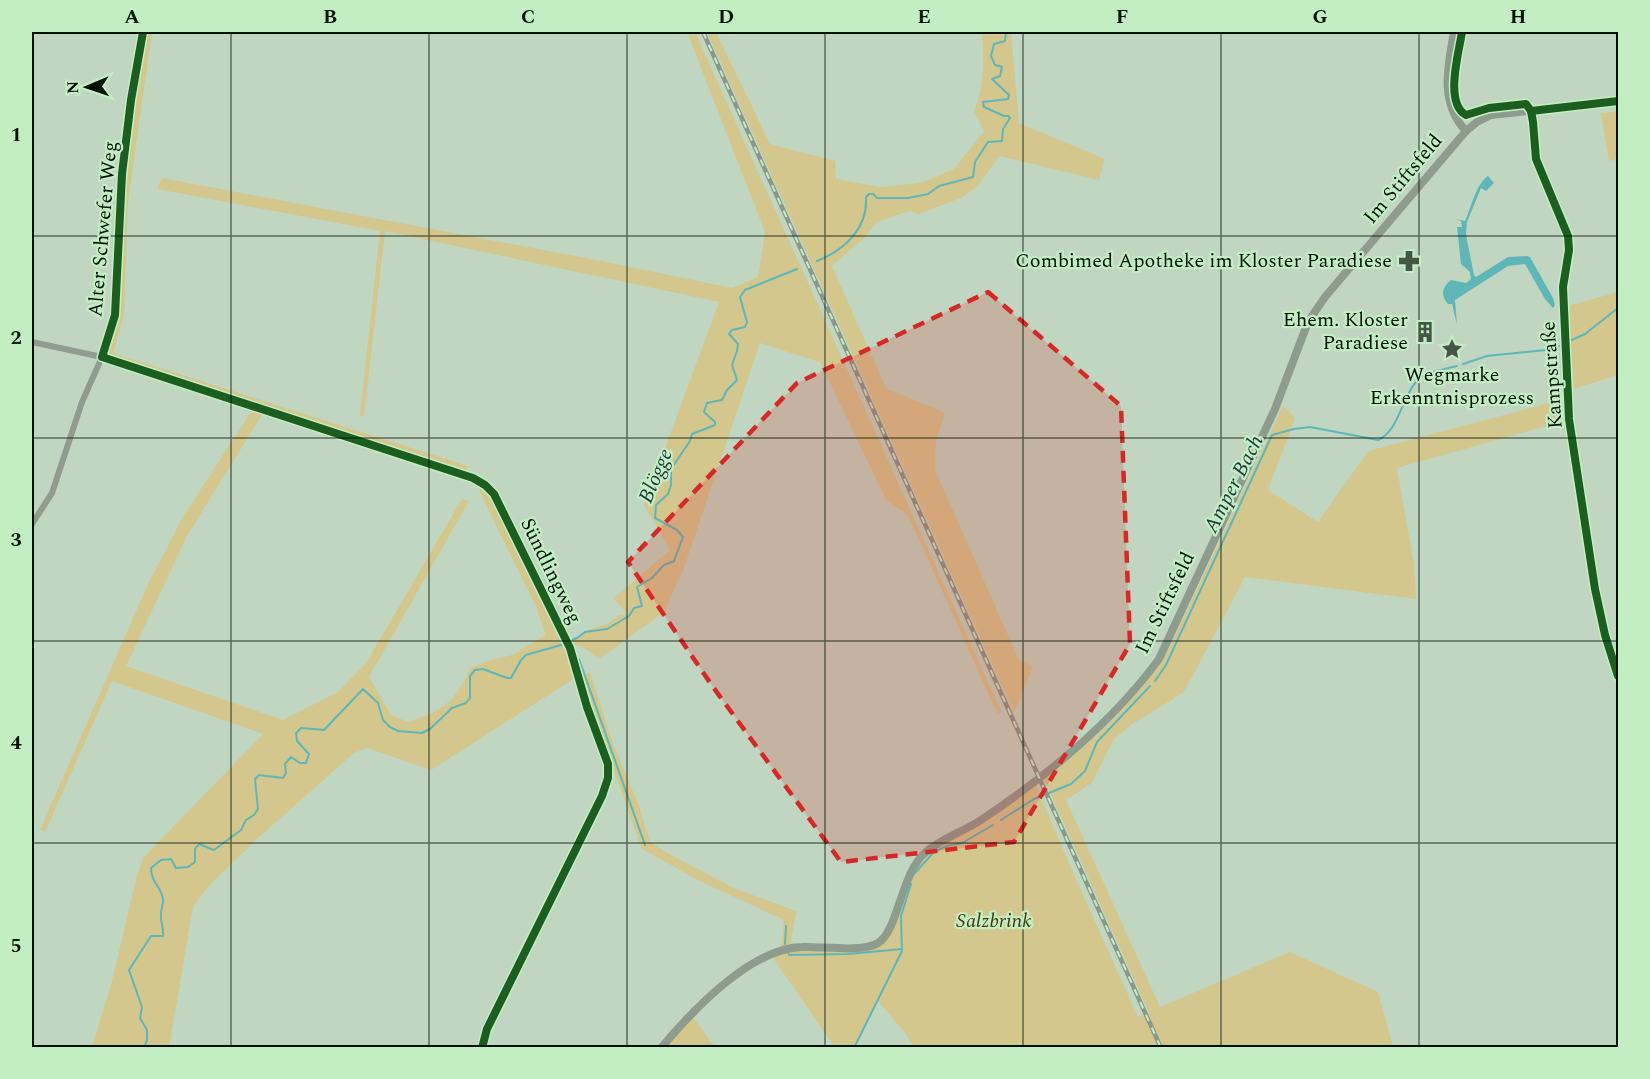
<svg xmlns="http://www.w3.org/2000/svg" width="1650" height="1079" viewBox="0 0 1650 1079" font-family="Spectral,serif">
<rect width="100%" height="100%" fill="#c0d6c0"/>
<g fill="#d3c78e">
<path d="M145 32H152L128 202 124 315 113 353 468 466 465 474 109 358 106 354 119 314V254L125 174 133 100Z"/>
<path d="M687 32H695L1002 713H997L908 515 886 500 820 362 760 343 684 568 664 612 599 659 584 648 568 641 578 637 585 631 609 623 619 615 627 614 614 598 670 550 644 505 719 302 385 231 364 417 360 415 380 231 157 189 162 178 591 259 732 288 758 277 765 232Z"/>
<path d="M707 32H716L770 144 835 161 836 179 880 187 921 183 954 169 984 131 974 112C985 84 984 61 982 32H1011L1019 123 1105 159 1099 180 999 156 978 186 963 197 919 214 909 211 877 222 865 237 832 266 886 388 945 413C938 435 932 449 936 472L1019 660 1033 666 1014 713Z"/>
<path d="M1618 111V159L1609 161 1601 114Z"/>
<path d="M1618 292V375L1574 389 1568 306Z"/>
<path d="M1561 400 1564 421 1397 468 1414 565 1416 599 1245 577 1184 692 1131 725 1114 739 1092 783 1066 800 1160 1007 1290 952 1378 992 1393 1047H914L906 1034 878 1001 855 1047H833L834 1046 771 955 800 948 880 944 908 881 929 846 1036 785 1075 877 1138 1017 1149 1013 1044 779C1088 746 1130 706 1163 661L1283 406 1295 418 1268 490 1318 522 1368 451Z"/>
<path d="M253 409 263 413 187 536 126 666 283 720 338 692 366 663 462 499 469 501 369 677 391 715 408 722C442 711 456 702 470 668L487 661 512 655 546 635 536 607 479 490 484 486 492 494 547 606 563 648 566 651 575 678 431 770 367 748 354 753 258 838 208 887 193 907 169 1047H92L112 981 136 879 143 858 263 734 112 681 45 832 40 830 148 584 184 515Z"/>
<path d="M590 672 612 741 639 806 650 842 673 856 734 888 796 911 790 947 781 948 784 920 700 881 642 849 580 677Z"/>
<path d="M691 1015 715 1047 663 1048Z"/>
</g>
<path fill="#5fb6b8" d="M1488 176 1494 183 1486 191 1481 188 1467 222 1466 235 1474 275 1476 277 1508 257 1527 256 1530 257 1553 298 1555 305 1553 308 1545 299 1525 264 1508 266 1455 300 1457 325 1452 304H1448C1440 295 1442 287 1451 280L1466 283 1471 279 1470 272 1461 264 1457 227H1462L1461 221 1455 219 1465 221C1471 208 1476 184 1488 176Z"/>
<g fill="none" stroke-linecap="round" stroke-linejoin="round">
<g stroke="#5fb6b8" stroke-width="2">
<path d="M817 261C844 250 868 229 866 197L869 194H873L877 198H908L928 194 939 186 973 177 975 162 988 142 1002 141 1003 129 1010 118 1008 116H1004L984 107 983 102 1008 99 1009 95 992 79 1000 76 1002 67 995 65 991 56 994 44 1005 41 1006 32"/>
<path d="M1572 340 1585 334 1618 308"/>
<path d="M1463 364 1487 356 1546 350 1559 346"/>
<path d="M579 659 645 845"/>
<path d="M1155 681 1166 665 1272 435 1294 429 1310 427 1378 440C1400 430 1401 397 1417 381 1427 372 1444 369 1457 366"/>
<path d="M1001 820 1034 799 1071 784 1085 771 1097 742 1150 686"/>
<path d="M915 873 933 853 946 846 962 843 993 825"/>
<path d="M785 944 786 926"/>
<path d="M788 952 789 955 848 954 902 949"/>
<path d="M144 1048 147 1040V1030L140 1018 142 1007 129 970 151 936H163C164 928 160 921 161 913 161 908 164 903 163 899 161 886 151 883 151 868L161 860 171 859 176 868 188 867 195 862V849L199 844 214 850 241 830 246 820 254 815 258 809 255 779 259 775 283 778 286 773 285 764 291 757 300 763H306L309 754 297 741 296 733 301 728 324 730 363 689 378 703 383 720 390 727 398 731 422 733 430 729 452 708 466 703 470 698V676L475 670 483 669 507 678H511L521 660 526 655 561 645 577 638 585 632 607 629 629 616 634 608 642 606 637 587 652 578 664 565 674 561 683 537 677 530 655 518 656 505 668 494 671 485V469L690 441 692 434 715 425V422L704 412 707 403 722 400 727 390 737 380 732 365 737 351 738 344 729 334 732 330 745 327 747 322 740 297 745 290 797 269"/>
<path d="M854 1048 902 951 901 916 911 884"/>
</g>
<g stroke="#919c91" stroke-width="6">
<path d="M32 342 102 357 473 478 485 485 494 494 570 648 587 707 608 764V778L602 796 493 1015 487 1029 482 1048"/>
<path d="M32 524 52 493 82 402 102 357 115 315 122 174 131 100 143 32"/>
</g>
<g stroke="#8e9c8e" stroke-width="8">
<path d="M1454 32C1448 65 1439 103 1466 131"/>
<path d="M1531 111 1536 159 1568 236 1569 250 1563 287 1569 419 1595 589 1605 635 1618 676"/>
<path d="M661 1048C692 1011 751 948 802 947 822 946 861 953 878 943 898 932 901 872 926 852 942 838 963 832 981 820 1047 776 1112 723 1159 659L1275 409 1308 322 1325 297 1466 131 1477 122 1491 115 1618 101"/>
</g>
<defs>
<path id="rail" d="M703 32 1161 1048"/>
</defs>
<use href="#rail" stroke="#8a978a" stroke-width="4.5"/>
<use href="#rail" stroke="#c3eec3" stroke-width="2" stroke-dasharray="7" stroke-linecap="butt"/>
<defs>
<g id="cycleway">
<path d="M143 32 131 100 122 174 115 315 102 357 473 478 485 485 494 494 570 648 587 707 608 764V778L602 796 487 1029 482 1048"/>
<path d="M1462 32C1459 52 1444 103 1466 115L1489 108 1526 104 1531 111 1533 122 1536 159 1568 236 1569 250 1563 287 1569 419 1595 589 1605 635 1618 676"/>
<path d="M1531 111 1618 101"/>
</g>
</defs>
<use href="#cycleway" stroke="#c3eec3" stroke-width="11"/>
<use href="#cycleway" stroke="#1b5e20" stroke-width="8"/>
</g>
<path fill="#d62828" fill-opacity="0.2" stroke="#d62828" stroke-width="4.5" stroke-dasharray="12 8" stroke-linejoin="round" d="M988 292 1121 406 1130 644 1014 842 841 862 713 687 628 562 797 383Z"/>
<path fill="none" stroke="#031104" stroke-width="1.5" stroke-opacity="0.55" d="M231 32V1048M429 32V1048M627 32V1048M825 32V1048M1023 32V1048M1221 32V1048M1419 32V1048M32 236H1618M32 438H1618M32 641H1618M32 843H1618"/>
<defs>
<symbol id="pharmacy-bare" viewBox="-9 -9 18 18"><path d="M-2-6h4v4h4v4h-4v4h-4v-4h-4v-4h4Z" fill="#455646" stroke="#c3eec3" stroke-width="2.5" paint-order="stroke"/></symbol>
<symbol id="building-bare" viewBox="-9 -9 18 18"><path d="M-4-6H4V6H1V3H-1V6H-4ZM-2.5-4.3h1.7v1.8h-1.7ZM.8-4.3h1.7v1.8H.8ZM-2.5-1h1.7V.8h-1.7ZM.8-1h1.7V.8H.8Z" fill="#455646" stroke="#c3eec3" stroke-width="2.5" paint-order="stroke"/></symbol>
<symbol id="sight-bare" viewBox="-9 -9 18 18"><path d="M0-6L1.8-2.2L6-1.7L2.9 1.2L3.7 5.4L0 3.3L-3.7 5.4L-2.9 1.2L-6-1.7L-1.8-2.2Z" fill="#455646" stroke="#c3eec3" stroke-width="2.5" paint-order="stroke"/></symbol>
</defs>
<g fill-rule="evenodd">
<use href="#pharmacy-bare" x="1394" y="246" width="30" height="30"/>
<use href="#building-bare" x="1410" y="317" width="30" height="30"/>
<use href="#sight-bare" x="1437" y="334" width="30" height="30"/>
</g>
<g text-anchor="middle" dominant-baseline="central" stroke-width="4.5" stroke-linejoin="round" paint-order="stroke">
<g font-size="20" fill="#031104" stroke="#c3eec3">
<text transform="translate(1403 179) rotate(-50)">Im Stiftsfeld</text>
<text transform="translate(103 229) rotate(-85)">Alter Schwefer Weg</text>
<text transform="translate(1552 375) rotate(-94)">Kampstraße</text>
<text transform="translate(551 571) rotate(64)">Sündlingweg</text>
<text transform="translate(1165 603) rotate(-64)">Im Stiftsfeld</text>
</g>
<g font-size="20" fill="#031104" stroke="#c3eec3" text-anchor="end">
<text x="1392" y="261">Combimed Apotheke im Kloster Paradiese</text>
<text x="1408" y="320">Ehem. Kloster<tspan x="1408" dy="23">Paradiese</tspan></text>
<text x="1452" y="375" text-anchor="middle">Wegmarke<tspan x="1452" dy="23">Erkenntnisprozess</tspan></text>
</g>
<g font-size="20" font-style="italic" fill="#48360c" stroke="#c3eec3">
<text x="994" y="921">Salzbrink</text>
</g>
<g font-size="21" font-style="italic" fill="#20393b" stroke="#c3eec3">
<text transform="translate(656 476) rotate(-67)">Blögge</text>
<text transform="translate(1234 484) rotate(-63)">Amper Bach</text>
</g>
</g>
<rect width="1650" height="1079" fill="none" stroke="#c3eec3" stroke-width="66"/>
<g transform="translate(87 87) rotate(268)" stroke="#c3eec3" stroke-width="4.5" paint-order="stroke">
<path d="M0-4.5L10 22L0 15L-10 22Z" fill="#031104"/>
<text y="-9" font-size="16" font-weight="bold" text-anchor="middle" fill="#031104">N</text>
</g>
<rect x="33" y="33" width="1584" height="1013" fill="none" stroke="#031104" stroke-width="2"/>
<g font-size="20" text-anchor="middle" font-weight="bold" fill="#031104">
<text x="132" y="23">A</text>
<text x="330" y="23">B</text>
<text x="528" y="23">C</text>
<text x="726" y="23">D</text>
<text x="924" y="23">E</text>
<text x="1122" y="23">F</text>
<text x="1320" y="23">G</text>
<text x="1518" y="23">H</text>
<text x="16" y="141">1</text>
<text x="16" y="344">2</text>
<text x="16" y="546">3</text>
<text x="16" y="749">4</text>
<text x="16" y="952">5</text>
</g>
</svg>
